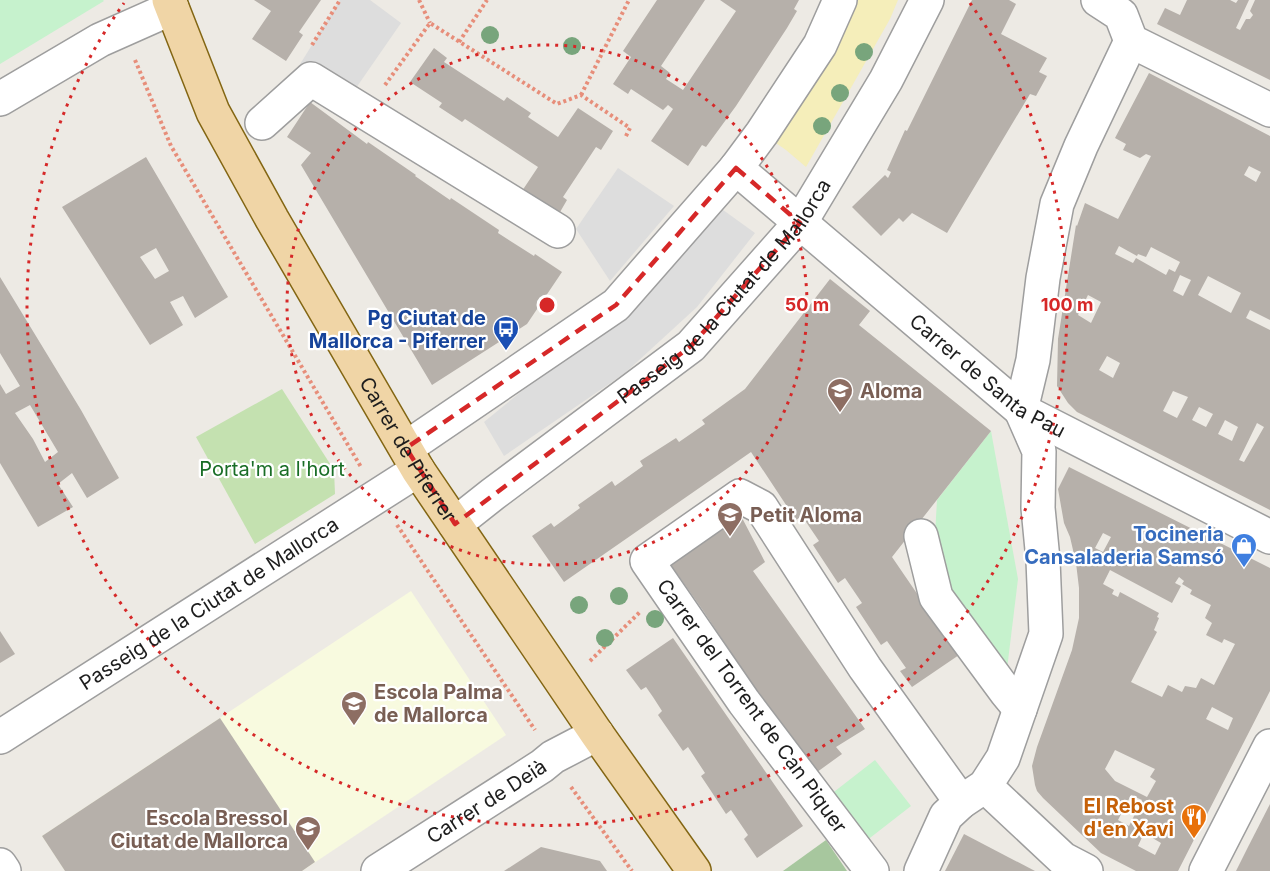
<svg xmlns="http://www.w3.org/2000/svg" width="1270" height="871" viewBox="0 0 1270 871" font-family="Inter,sans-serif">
<rect width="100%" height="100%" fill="#edeae4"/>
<path fill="#f8fadf" d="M411 591 506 735 302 871H65L42 836Z"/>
<path fill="#c4e1b0" d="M282 389 334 470 335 494 255 544 196 437Z"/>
<path fill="#a7c79e" d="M826 840 847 871H783Z"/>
<path fill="#f5eeba" d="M848 0H898L890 19 806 167 786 150 770 139Z"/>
<g fill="#c6f2cd">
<path d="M0 0H103L104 1 0 64Z"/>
<path d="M991 431 1018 579 1007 669 946 585 935 535 937 500Z"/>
<path d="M875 760 911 806 866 841 830 795Z"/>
</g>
<g fill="#ddd">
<path d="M340 0H370L401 23 347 101 311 79 297 69Z"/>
<path d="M618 168 674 206 610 281 576 229Z"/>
<path d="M719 207 755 233 697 307 625 373 504 456 484 422 622 309Z"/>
</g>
<g fill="#b6b0aa" fill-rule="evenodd">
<path d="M254 0H321L299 32 303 35 286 61 252 39 271 11Z"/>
<path d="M657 0H705L661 66 670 73 666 79 683 90 736 11 720 0H799L794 9 797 11 787 28 736 106 706 147 702 145 688 166 651 141 673 109 668 105 663 110 631 89 628 94 613 84 631 57 623 51Z"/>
<path d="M972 0H1009L1016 4 1001 34 1047 58 1039 72 1047 76 1036 96 1030 94 947 233 912 213 903 222 899 218 881 236 852 207 885 175 888 178 891 172 887 170 905 130 907 131Z"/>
<path d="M1187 0H1230L1236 3 1238 0H1249L1236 28 1240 30 1246 19H1250L1253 15 1250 11 1255 0H1270V80L1157 24 1165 8 1180 15Z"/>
<path d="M434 48 447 58 444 62 504 101 507 97 531 113 528 117 558 137 578 108 613 131 601 150 596 147 563 197 567 200 556 219 520 194 538 167 465 119 462 122 439 107 442 103 410 82Z"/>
<path d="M1149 73 1270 136V320L1250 310 1246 318 1270 330V510L1077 412 1068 403 1057 386 1058 339 1076 225 1077 226 1085 203 1118 219 1151 156 1146 154 1140 158 1123 150 1126 144 1115 138ZM1249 166 1261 172 1256 182 1244 175ZM1119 246 1137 256 1138 254 1146 257 1151 247 1180 262 1175 272 1169 269 1166 275 1136 258 1133 263 1115 254ZM1180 275 1191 280 1183 296 1173 291ZM1208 276 1241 293 1231 313 1198 295ZM1088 295 1101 302 1091 323 1078 315ZM1107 356 1120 363 1113 378 1099 370ZM1173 391 1188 397 1177 418 1163 411ZM1199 407 1213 414 1206 427 1192 420ZM1225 420 1238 427 1232 441 1218 434ZM1257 423 1264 427 1244 462 1239 460Z"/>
<path d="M310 102 367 144 368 142 416 175 415 176 450 200 451 198 499 230 498 233 534 256 535 254 562 272 527 324 432 385 301 165 311 153 287 137Z"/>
<path d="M146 157 228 297 195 318 183 296 170 302 183 325 150 345 62 207ZM156 248 169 271 155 279 140 257Z"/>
<path d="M0 277 81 410 119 478 87 498 72 473 58 484 73 507 38 527 0 463V384L6 394 20 386 0 353ZM30 405 58 452 45 462 33 439 15 413Z"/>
<path d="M830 279 870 311 859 325 991 431 892 557 959 655 912 687 900 671 906 668 887 641 881 645 856 607 862 603 845 578 838 583 813 545 819 541 802 516 796 520 751 452 564 582 532 536 551 523 554 527 580 508 578 505 612 481 615 486 643 466 640 461 676 438 679 442 705 424 702 420 745 389Z"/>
<path d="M1069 467 1270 568V691L1178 871H1136L1101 853 1043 798 1037 791 1035 785 1032 766 1037 747 1072 650 1079 618V588L1076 563 1070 537 1064 523 1058 489ZM1103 533 1111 537 1103 552 1095 548ZM1110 570 1172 603 1181 586 1175 583 1179 577 1184 581 1182 584 1192 590 1190 594 1211 605 1205 618 1212 623 1206 635 1222 643 1224 639 1235 644 1214 685 1201 678 1196 688 1185 686 1182 692 1168 685 1162 697 1131 682 1157 632 1154 630 1159 618 1157 617 1159 613 1120 592 1118 597 1112 594 1114 590 1103 584ZM1212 707 1233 718 1228 730 1206 719ZM1115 750 1155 769 1150 777 1156 781 1147 797 1115 781 1105 769ZM1131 795 1142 800 1129 826 1118 820ZM1144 833 1161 843 1155 855 1138 846Z"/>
<path d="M740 514 765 562 753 571 865 729 836 747 842 754 813 775 702 609 671 565Z"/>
<path d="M0 631 15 654 0 663Z"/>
<path d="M673 638 803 826 757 858 744 839 748 835 731 810 726 814 711 791 701 776 705 773 688 747 683 751 658 715 662 711 653 697 646 687 641 690 626 670Z"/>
<path d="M220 718 315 862 302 871H65L42 836Z"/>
<path d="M1270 804V871H1236L1248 847Z"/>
<path d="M964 834 1035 871H945Z"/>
<path d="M541 847 600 861 607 871H504Z"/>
</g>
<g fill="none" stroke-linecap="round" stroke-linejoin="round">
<defs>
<g id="minor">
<path d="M1098 0 1121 15 1131 41 1270 110"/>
<path d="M0 99 100 40 172 8"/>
<path d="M262 123 311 79 558 231"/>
<path id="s1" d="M736 168 1021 410 1270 537"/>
<path d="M406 448 616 305 736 168 762 133 820 45 840 0"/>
<path id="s2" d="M455 524 493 494 691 346 800 223 886 80 927 0"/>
<path d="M921 536 936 597 1006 692 1020 709"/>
<path id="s3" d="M0 737 418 470"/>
<path d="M985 786 1063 859 1086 871"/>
<path d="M0 865 4 871"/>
<path id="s4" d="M378 871 542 766 553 757 597 734"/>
<path d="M872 871 744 702 647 561 740 496 761 507 865 668 961 802"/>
<path d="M921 871 946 816 961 802 985 786 1003 758 1046 634 1043 560 1038 508 1039 451 1021 410 1033 360 1043 278 1057 204 1081 146 1131 41"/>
<path d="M1206 871 1270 746"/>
</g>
<g id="major">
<path id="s5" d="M169 0 213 112 272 219 418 470 597 734 694 871"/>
</g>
</defs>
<use href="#minor" stroke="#9e9e9e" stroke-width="36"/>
<use href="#major" stroke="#836613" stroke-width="36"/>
<g stroke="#e78e7a" stroke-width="4" stroke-dasharray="3 3" stroke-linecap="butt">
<path d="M419 0 430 23"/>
<path d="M459 42 487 0"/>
<path d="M312 45 340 0"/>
<path d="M135 60 171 146 361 467"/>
<path d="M385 85 430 23 557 104 581 95 630 128 625 138"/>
<path d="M581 95 629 0"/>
<path d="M397 525 535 730"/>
<path d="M590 661 641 611"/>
<path d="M571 787 632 871"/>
</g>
<use href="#minor" stroke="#fff" stroke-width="33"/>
<use href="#major" stroke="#f0d5a6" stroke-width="33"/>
</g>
<g fill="#78a57c">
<circle cx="490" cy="35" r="9"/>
<circle cx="572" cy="46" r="9"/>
<circle cx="864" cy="52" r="9"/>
<circle cx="840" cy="93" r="9"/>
<circle cx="822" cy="126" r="9"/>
<circle cx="619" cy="596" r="9"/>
<circle cx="579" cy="605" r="9"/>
<circle cx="655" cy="619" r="9"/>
<circle cx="605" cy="638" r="9"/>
</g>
<path fill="none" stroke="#d62828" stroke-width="4.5" stroke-dasharray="12 8" stroke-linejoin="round" d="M736 168 800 223 691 346 455 524 406 448 616 305Z"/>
<g fill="none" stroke="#d62828" stroke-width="3" stroke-dasharray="3 6">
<circle cx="547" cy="305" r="260"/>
<path d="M970 3A520 520 0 1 1 124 3"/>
</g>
<defs>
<symbol id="bus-pin" viewBox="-11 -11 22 30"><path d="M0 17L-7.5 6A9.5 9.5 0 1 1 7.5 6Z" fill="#1a4fb4" stroke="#fff"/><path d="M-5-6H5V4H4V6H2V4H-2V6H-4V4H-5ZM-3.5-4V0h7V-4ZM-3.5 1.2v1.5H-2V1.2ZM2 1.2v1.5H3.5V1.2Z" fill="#fff"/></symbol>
<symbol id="school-pin" viewBox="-11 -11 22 30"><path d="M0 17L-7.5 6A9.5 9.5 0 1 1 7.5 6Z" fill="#8d6e63" stroke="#fff"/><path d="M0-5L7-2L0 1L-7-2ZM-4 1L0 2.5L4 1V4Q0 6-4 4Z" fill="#fff"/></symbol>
<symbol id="shop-pin" viewBox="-11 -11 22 30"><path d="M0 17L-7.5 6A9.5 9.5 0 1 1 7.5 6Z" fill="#3f7fe0" stroke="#fff"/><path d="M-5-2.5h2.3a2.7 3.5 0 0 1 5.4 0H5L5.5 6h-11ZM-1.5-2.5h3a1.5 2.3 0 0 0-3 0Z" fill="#fff"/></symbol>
<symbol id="restaurant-pin" viewBox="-11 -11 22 30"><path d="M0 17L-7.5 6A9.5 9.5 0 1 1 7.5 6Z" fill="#e8710a" stroke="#fff"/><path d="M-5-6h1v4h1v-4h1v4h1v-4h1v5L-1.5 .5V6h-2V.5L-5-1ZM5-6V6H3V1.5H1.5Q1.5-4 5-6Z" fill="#fff"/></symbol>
</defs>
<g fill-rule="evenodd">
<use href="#bus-pin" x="491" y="314" width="30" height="40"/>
<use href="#school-pin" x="825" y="376" width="30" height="40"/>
<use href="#school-pin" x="715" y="500" width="30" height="40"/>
<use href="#shop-pin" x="1229" y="531" width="30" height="40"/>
<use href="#school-pin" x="339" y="689" width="30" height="40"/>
<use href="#restaurant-pin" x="1179" y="802" width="30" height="40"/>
<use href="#school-pin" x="293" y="814" width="30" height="40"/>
</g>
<g text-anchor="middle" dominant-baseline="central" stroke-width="4.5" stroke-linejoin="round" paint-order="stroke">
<g font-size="20" fill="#1d1d1d" stroke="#fff">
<text stroke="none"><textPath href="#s2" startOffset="358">Passeig de la Ciutat de Mallorca</textPath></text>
<text stroke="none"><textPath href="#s1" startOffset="327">Carrer de Santa Pau</textPath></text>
<text stroke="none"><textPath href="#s5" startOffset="510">Carrer de Piferrer</textPath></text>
<text stroke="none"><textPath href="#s3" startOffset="248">Passeig de la Ciutat de Mallorca</textPath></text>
<text transform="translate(752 706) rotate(54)">Carrer del Torrent de Can Piquer</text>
<text stroke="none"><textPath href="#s4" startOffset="129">Carrer de Deià</textPath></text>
</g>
<g font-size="20" font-weight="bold" fill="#164399" stroke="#fff" text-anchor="end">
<text x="486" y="318">Pg Ciutat de<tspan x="486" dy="23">Mallorca - Piferrer</tspan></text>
</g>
<g font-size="20" font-weight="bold" fill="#785e54" stroke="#fff" text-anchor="start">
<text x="860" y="391">Aloma</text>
<text x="750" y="515">Petit Aloma</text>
<text x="374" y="692">Escola Palma<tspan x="374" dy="23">de Mallorca</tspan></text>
<text x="288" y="818" text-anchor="end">Escola Bressol<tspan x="288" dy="23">Ciutat de Mallorca</tspan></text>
</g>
<g font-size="20" fill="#196d26" stroke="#fff">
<text x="272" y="469">Porta'm a l'hort</text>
</g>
<g font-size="20" font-weight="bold" fill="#366cbe" stroke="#fff" text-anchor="end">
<text x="1224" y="534">Tocineria<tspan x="1224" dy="23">Cansaladeria Samsó</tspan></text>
</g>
<g font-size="20" font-weight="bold" fill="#c56008" stroke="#fff" text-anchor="end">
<text x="1174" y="806">El Rebost<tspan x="1174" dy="23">d'en Xavi</tspan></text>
</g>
</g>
<circle cx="547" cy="305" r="9" fill="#d62828" stroke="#fff" stroke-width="3"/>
<g font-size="18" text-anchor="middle" font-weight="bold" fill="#d62828" stroke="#fff" stroke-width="4.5" stroke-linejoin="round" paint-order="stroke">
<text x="807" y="311">50 m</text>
<text x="1067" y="311">100 m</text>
</g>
</svg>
